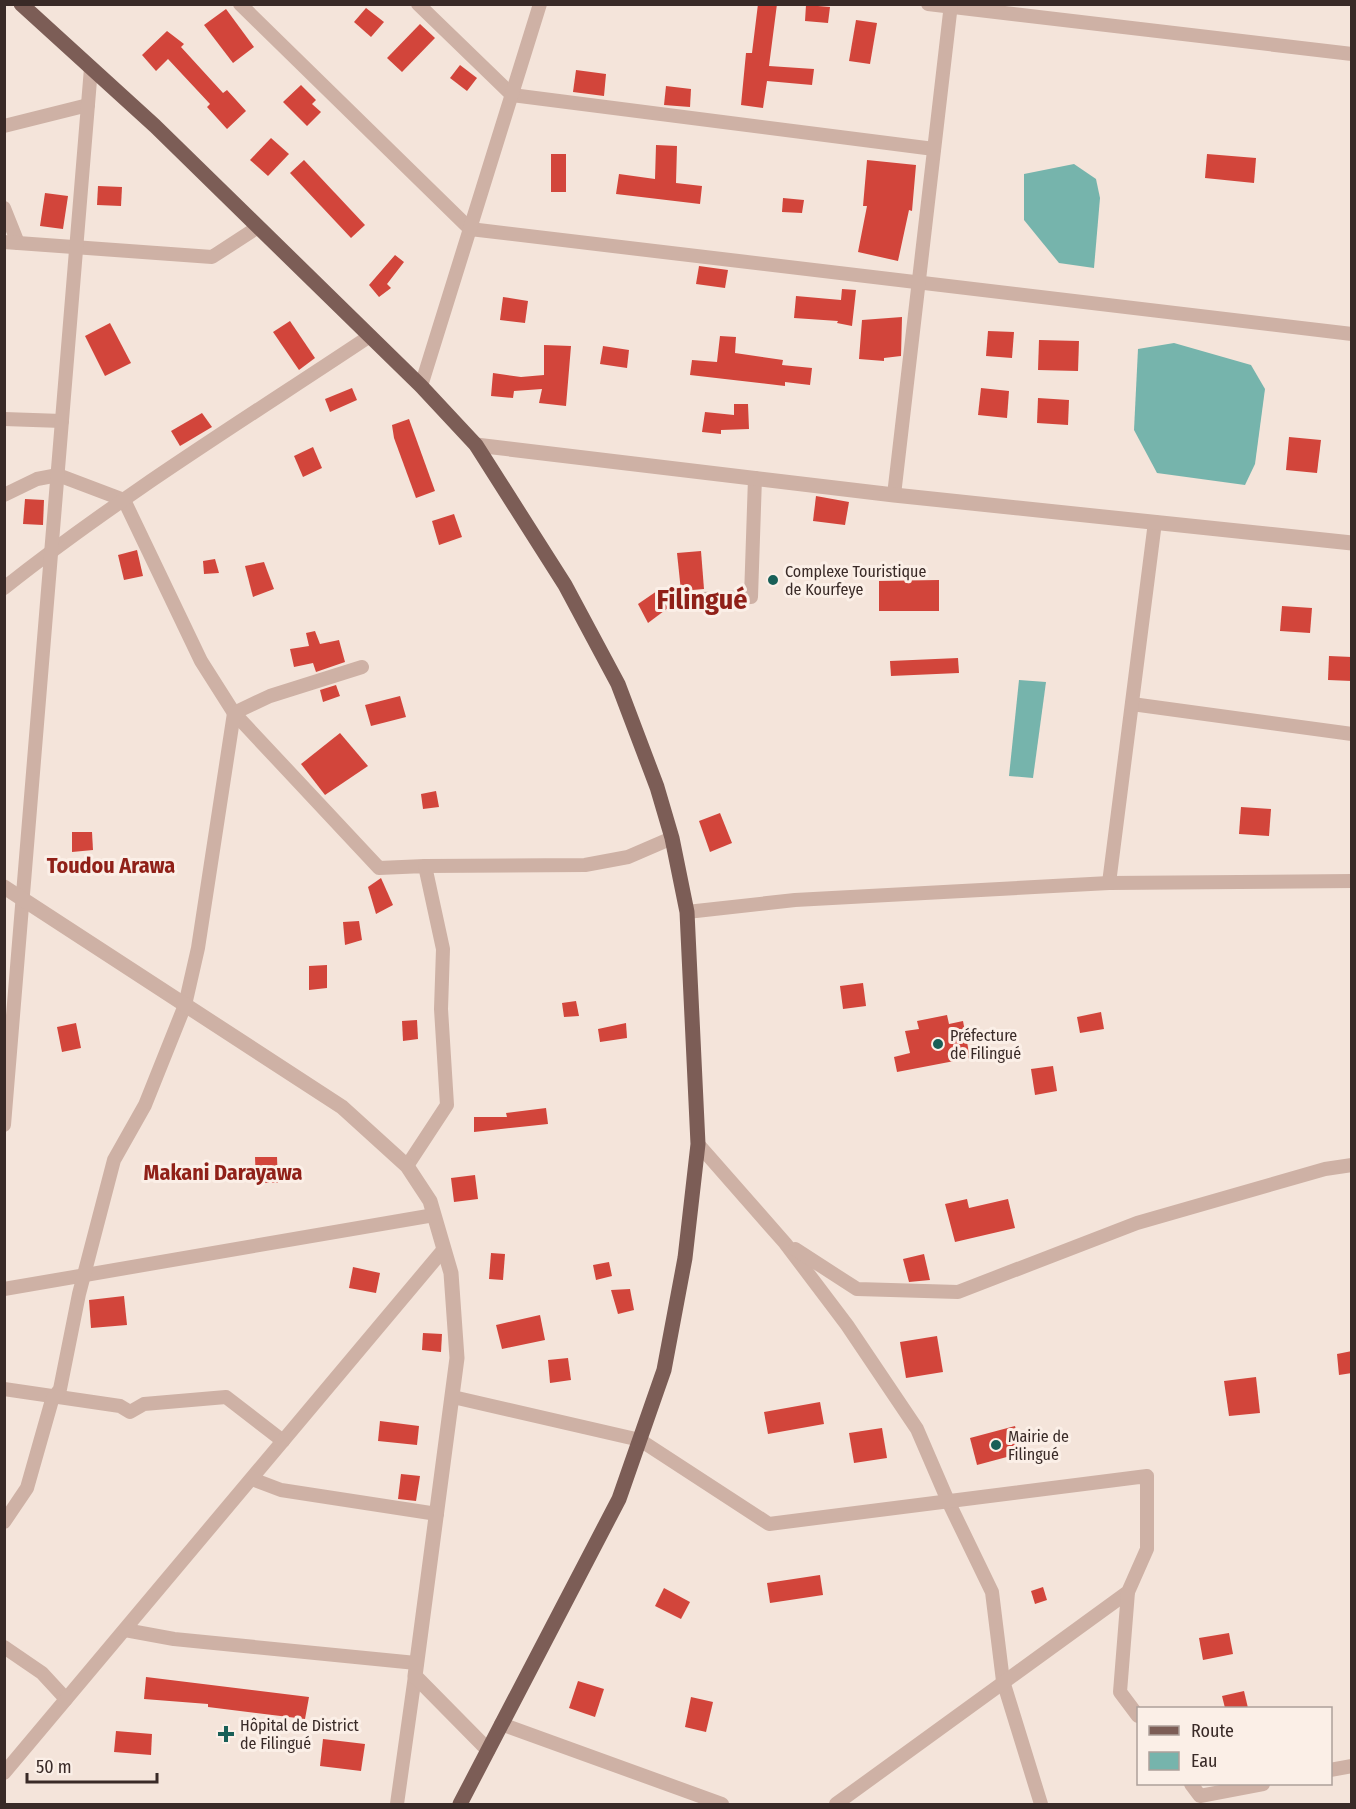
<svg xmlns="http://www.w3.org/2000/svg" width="1356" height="1809" viewBox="0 0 1356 1809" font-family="'Fira Sans Condensed',sans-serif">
<rect width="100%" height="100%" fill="#f4e4da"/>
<g fill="#76b4ac">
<path d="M1074 164 1096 179 1100 198 1094 268 1059 263 1024 220V174Z"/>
<path d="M1174 343 1251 365 1265 389 1255 464 1245 485 1157 473 1134 430 1138 349Z"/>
<path d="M1019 680 1046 682 1033 778 1009 776Z"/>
</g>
<g fill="#d2453b">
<path d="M758 4H777L769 66 814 69 812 85 767 81 763 108 741 105 746 53H752Z"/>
<path d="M806 5 830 7 828 23 805 21Z"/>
<path d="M366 8 384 22 371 37 354 22Z"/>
<path d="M226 9 254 47 233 63 204 25Z"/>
<path d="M856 20 877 23 870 64 849 61Z"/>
<path d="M420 24 435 38 402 72 387 58Z"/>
<path d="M167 31 184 44 181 47 223 93 227 90 246 111 227 129 207 107 210 104 168 59 156 71 142 55Z"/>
<path d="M460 65 477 78 467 91 450 78Z"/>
<path d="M576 70 606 74 604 96 573 92Z"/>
<path d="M301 85 316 100 312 104 321 112 307 126 283 102Z"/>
<path d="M666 86 691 89 690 107 664 105Z"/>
<path d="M271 138 289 154 268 176 250 160Z"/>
<path d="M656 145 677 146 676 183 702 186 700 204 616 194 619 174 655 179Z"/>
<rect x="551" y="154" width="15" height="38"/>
<path d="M1207 154 1256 158 1254 183 1205 178Z"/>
<path d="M304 160 365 225 351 238 290 173Z"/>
<path d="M867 160 916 165 912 211 909 210 898 261 858 252 867 206H863Z"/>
<path d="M98 186 122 187 121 206 97 205Z"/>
<path d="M45 193 68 196 63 229 40 226Z"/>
<path d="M783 198 804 200 802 213 782 212Z"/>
<path d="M395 255 404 262 387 284 391 288 379 297 369 285Z"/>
<path d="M699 266 728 270 725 288 696 284Z"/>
<path d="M842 289 856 290 852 326 837 323 838 321 794 318 796 296 841 300Z"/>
<path d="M503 297 528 301 525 323 500 320Z"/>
<path d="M902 317 901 356 884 358V361L859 359 862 320Z"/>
<path d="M290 321 315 358 299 370 273 332Z"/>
<path d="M110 323 131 363 105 376 85 336Z"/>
<path d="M988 331 1014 332 1012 358 986 356Z"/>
<path d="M720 336 736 337 735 353 783 360 782 365 812 368 810 385 785 382V386L690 375 692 360 717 362Z"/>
<path d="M1039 340 1079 341 1078 371 1038 370Z"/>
<path d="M544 345 571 346 566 406 539 403 542 389 514 391 513 398 491 396 493 373 521 377 544 375Z"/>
<path d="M603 346 629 350 627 368 600 364Z"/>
<path d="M352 388 357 400 330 412 325 399Z"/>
<path d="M981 388 1009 391 1007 418 978 415Z"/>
<path d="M1038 398 1069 400 1068 425 1037 423Z"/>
<path d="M734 404H748L749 429 721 430V434L702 432 705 412 734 415Z"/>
<path d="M202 413 212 427 180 446 171 431Z"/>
<path d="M409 419 435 491 416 498 394 438 392 425Z"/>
<path d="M1289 437 1321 440 1317 473 1286 470Z"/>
<path d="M313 447 322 468 303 477 294 456Z"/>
<path d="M816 496 849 502 845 525 813 521Z"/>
<path d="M25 499 44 500 43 525 23 524Z"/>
<path d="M454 514 462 537 439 545 432 521Z"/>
<path d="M137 550 143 576 124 580 118 555Z"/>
<path d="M701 551 704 589 681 591 677 553Z"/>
<path d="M215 559 219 573 204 574 203 561Z"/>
<path d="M264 562 274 589 253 597 245 566Z"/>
<path d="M939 580V611H879V581Z"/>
<path d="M657 591 668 608 648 623 638 604Z"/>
<path d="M1282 606 1312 608 1310 633 1280 631Z"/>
<path d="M315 631 320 644 339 640 345 662 316 672 313 663 294 667 290 649 309 646 306 633Z"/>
<path d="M1329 656 1352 657V681L1328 680Z"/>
<path d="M958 658 959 673 891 676 890 661Z"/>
<path d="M336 685 340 696 323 702 320 690Z"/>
<path d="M400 696 406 717 371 726 365 705Z"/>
<path d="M340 733 368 766 325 795 301 764Z"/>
<path d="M436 791 439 807 423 809 421 794Z"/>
<path d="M1241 807 1271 809 1269 836 1239 834Z"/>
<path d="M720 813 732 843 710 852 699 821Z"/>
<path d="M72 832H92L93 850 72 852Z"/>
<path d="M381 878 393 905 376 914 368 887Z"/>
<path d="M359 921 362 940 345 945 343 922Z"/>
<path d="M327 965V988L309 990V966Z"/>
<path d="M863 983 866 1006 843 1009 840 986Z"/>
<path d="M576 1001 579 1016 564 1017 562 1003Z"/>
<path d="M1101 1012 1104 1029 1080 1033 1077 1017Z"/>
<path d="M947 1015 949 1024 963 1021 970 1058 897 1072 894 1057 910 1053 905 1031 919 1029 917 1021Z"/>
<path d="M417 1020 418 1039 403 1041 402 1021Z"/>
<path d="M76 1023 81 1048 62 1052 57 1027Z"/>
<path d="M626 1023 627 1038 600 1042 598 1029Z"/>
<path d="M1053 1066 1057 1091 1035 1095 1031 1069Z"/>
<path d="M546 1108 548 1124 474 1132V1117H507L506 1113Z"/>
<path d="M255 1157H277L278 1183H256Z"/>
<path d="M475 1175 478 1199 454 1202 451 1178Z"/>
<path d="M967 1199 969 1208 1008 1199 1015 1228 955 1242 945 1204Z"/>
<path d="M491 1253 505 1254 503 1280 489 1279Z"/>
<path d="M924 1254 930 1280 909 1282 903 1259Z"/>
<path d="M609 1262 612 1276 596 1280 593 1265Z"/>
<path d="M353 1267 380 1273 376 1293 349 1288Z"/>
<path d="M630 1289 634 1310 618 1314 611 1290Z"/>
<path d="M124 1296 127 1325 91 1328 89 1300Z"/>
<path d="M540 1315 545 1340 502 1349 496 1325Z"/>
<path d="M423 1333 442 1334 441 1352 422 1350Z"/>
<path d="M937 1336 943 1372 906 1378 900 1342Z"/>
<path d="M1352 1351V1373L1339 1375 1337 1354Z"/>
<path d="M568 1358 571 1380 550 1383 548 1360Z"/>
<path d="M1256 1377 1260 1413 1229 1416 1224 1381Z"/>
<path d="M820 1402 824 1424 768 1434 764 1412Z"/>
<path d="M380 1421 419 1426 417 1445 378 1441Z"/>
<path d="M1015 1426 1022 1453 977 1465 970 1438Z"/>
<path d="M882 1428 887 1458 854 1463 849 1433Z"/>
<path d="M401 1474 420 1476 416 1501 398 1499Z"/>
<path d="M820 1575 823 1595 770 1603 767 1583Z"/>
<path d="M1043 1587 1047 1600 1035 1604 1031 1591Z"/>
<path d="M664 1588 690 1602 681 1619 655 1606Z"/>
<path d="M1229 1633 1233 1654 1203 1660 1199 1638Z"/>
<path d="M146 1677 309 1697 305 1719 208 1707V1704L144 1699Z"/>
<path d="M578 1681 604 1689 595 1717 569 1708Z"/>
<path d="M1244 1691 1248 1708H1225L1222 1696Z"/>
<path d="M691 1697 713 1702 706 1732 685 1727Z"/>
<path d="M116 1731 152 1734 151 1755 114 1752Z"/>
<path d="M323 1739 365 1744 361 1771 320 1766Z"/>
</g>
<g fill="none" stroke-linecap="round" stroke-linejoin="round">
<g stroke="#ceb1a5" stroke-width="14">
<path d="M240 4 470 229 1352 334"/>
<path d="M418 4 512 95 934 149"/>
<path d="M928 4 1352 54"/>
<path d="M4 126 88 105"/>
<path d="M4 208 18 243"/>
<path d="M4 242 212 257 258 227"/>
<path d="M421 386 540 4"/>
<path d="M4 419 62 421"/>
<path d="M4 495 37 479 58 475 124 500 201 661 234 713 379 868 425 866 443 949 441 1009 447 1105 407 1166"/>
<path d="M894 495 951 4"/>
<path d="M4 588C120 496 247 418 370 336"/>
<path d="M702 599 751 597 755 478"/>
<path d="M1132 704 1352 734"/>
<path d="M425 866 585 865 628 857 672 838"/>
<path d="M1109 883 1155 522"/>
<path d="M687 912 795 900 1109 883 1352 881"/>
<path d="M4 1125 91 68"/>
<path d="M698 1144 785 1243 847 1325 917 1429 948 1501 992 1592 1003 1681 1041 1804"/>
<path d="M795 1249 857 1289 958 1292 1137 1223 1325 1169 1352 1165"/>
<path d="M4 1289 434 1215"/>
<path d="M4 1389 120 1406 130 1412 144 1404 226 1397 283 1441"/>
<path d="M453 1397 640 1440 769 1524 1147 1476V1549L1128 1592 836 1804"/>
<path d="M252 1479 281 1490 437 1514"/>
<path d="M4 1522 27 1488 52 1400 60 1389 79 1294 114 1160 145 1105 185 1005 198 948 234 713 270 696 362 667"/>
<path d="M1128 1592 1120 1692 1138 1716"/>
<path d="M125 1630 174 1639 416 1663"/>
<path d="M4 1647 42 1673 66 1699"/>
<path d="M501 1724 722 1804"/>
<path d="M1330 1770 1352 1766"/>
<path d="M4 1773 444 1249"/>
<path d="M1191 1784 1200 1796 1263 1784"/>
<path d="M397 1804 415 1676"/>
</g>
<g stroke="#ceb1a5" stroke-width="15">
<path d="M476 445 894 495 1352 543"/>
<path d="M4 887 342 1107 407 1166 430 1201 451 1273 457 1358 415 1676 488 1750"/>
</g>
<path stroke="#7c5d56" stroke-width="15" d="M21 4 155 126 421 386 476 445 565 585 618 684 657 787 672 838 687 912 698 1144 685 1258 664 1370 619 1499 460 1804"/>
</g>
<g fill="#185f57" stroke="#fbefe7" stroke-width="2">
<circle cx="773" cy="580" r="6"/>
<circle cx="938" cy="1044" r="6"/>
<circle cx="996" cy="1445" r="6"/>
<path d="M223 1725h6v6h6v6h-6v6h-6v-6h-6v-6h6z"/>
</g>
<g text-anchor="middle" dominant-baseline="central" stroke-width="6" stroke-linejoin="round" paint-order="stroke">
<g font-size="16" fill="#392a27" stroke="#fbefe7" text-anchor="start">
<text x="785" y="571">Complexe Touristique<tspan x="785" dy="18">de Kourfeye</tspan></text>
<text x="950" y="1035">Préfecture<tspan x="950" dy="18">de Filingué</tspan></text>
<text x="1008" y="1436">Mairie de<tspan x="1008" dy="18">Filingué</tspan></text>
<text x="240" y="1725">Hôpital de District<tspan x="240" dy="18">de Filingué</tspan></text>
</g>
<g font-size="22" font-weight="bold" fill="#902018" stroke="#fbefe7">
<text x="111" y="865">Toudou Arawa</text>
<text x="223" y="1172">Makani Darayawa</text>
</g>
<g font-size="28" font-weight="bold" fill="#902018" stroke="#fbefe7">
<text x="702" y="599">Filingué</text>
</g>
</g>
<rect width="1356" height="1809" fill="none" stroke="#392a27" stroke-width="12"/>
<rect x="1137" y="1707" width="195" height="78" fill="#fbefe7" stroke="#ada09a" stroke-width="1.5"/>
<rect x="1149" y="1726" width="30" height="9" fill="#7c5d56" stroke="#ada09a" stroke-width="1.5"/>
<text x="1191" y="1737" font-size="18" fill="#392a27">Route</text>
<rect x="1149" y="1752" width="30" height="18" fill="#76b4ac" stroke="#ada09a" stroke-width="1.5"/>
<text x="1191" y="1767" font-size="18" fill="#392a27">Eau</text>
<path d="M27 1773v9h130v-9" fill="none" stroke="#392a27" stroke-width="3"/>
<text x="36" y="1773" font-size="18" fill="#392a27" stroke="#fbefe7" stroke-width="4.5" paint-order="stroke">50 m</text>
</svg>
